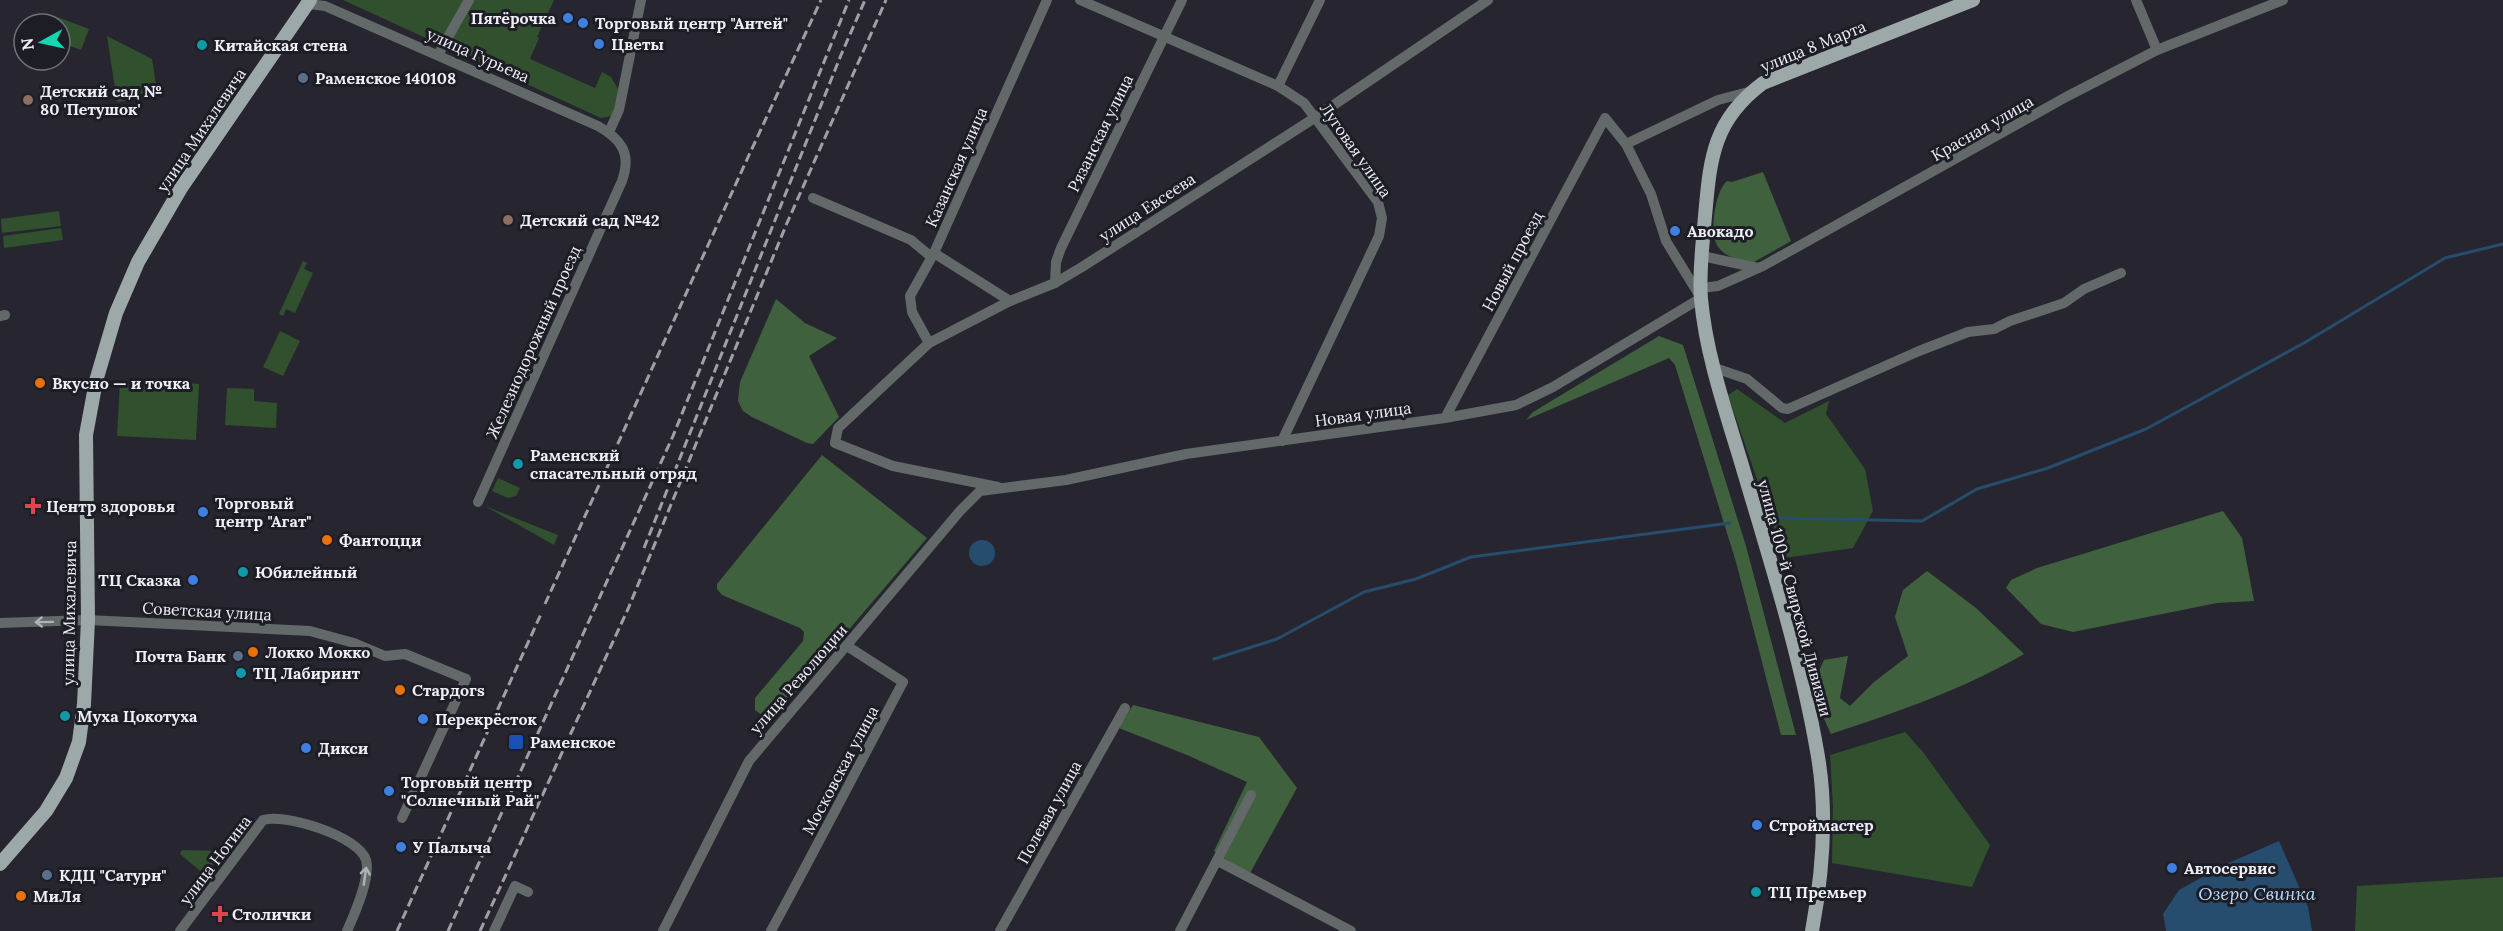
<svg xmlns="http://www.w3.org/2000/svg" width="2503" height="931" viewBox="0 0 2503 931" font-family="Lora,serif">
<rect width="100%" height="100%" fill="#272630"/>
<g fill="#30502e">
<path d="M343 0H554L537 37 539 38 530 59 595 88 602 72 611 77 618 89 615 110 611 116 601 118Z"/>
<path d="M52 15 89 29 81 50 60 42V24H49Z"/>
<path d="M107 36 152 59 158 96 117 102Z"/>
<path d="M59 211 61 226 2 233 1 219Z"/>
<path d="M61 228 63 240 4 248 3 236Z"/>
<path d="M303 261 307 263 304 269 313 273 295 313 286 309 283 316 279 314Z"/>
<path d="M280 331 300 341 283 376 263 367Z"/>
<path d="M120 380 199 384 196 440 117 436Z"/>
<path d="M227 388 254 389V401L277 403 276 428 225 425Z"/>
<path d="M1737 389 1785 423 1829 401 1826 414 1865 469 1873 511 1853 548 1784 558 1728 395Z"/>
<path d="M498 478 520 488 516 496 508 498 492 491Z"/>
<path d="M485 506 558 535 554 545Z"/>
<path d="M1905 732 1923 752 1990 845 1972 887 1832 863 1833 807 1830 755Z"/>
<path d="M182 850 223 851 205 875 180 854Z"/>
<path d="M2503 877V931H2355L2357 886Z"/>
</g>
<g fill="#40613d">
<path d="M1763 172 1791 241 1754 262C1741 260 1728 259 1719 248 1708 236 1715 191 1727 181L1732 182Z"/>
<path d="M776 299 805 323 837 338 809 356 839 417 813 444 807 443 752 417 743 411 738 401 740 382Z"/>
<path d="M1659 336 1683 345 1746 546 1796 735H1781L1736 562 1675 365 1669 358 1526 420 1533 412Z"/>
<path d="M822 455 927 538 776 715 766 718 755 710V698L803 641 804 632 800 628 722 595 717 589V584Z"/>
<path d="M2223 511 2242 538 2254 601 2217 603 2073 632 2041 624 2006 588 2011 580 2037 568Z"/>
<path d="M1927 571 1976 608 2024 654C1964 689 1897 712 1831 734L1820 710 1816 678 1824 660 1848 656 1840 698 1850 706 1874 682 1908 656 1895 617 1903 590Z"/>
<path d="M1133 705 1259 737 1297 788 1249 875 1214 851 1247 782 1187 755 1119 728Z"/>
</g>
<g fill="#264d6d">
<circle cx="982" cy="553" r="13"/>
<path d="M2279 841 2308 907 2312 931H2166L2163 914 2179 890 2224 865Z"/>
</g>
<g fill="none" stroke-linecap="round" stroke-linejoin="round">
<g stroke="#264d6d" stroke-width="3">
<path d="M1776 518 1922 521 1977 489 2048 468 2146 429 2304 343 2445 258 2503 244"/>
<path d="M1214 659 1277 639 1364 592 1416 579 1471 557 1730 523"/>
</g>
<g stroke="#626968" stroke-width="10">
<path d="M1080 0 1278 86 1304 103 1378 202 1382 218 1379 236 1282 441"/>
<path d="M2136 0 2157 50"/>
<path d="M308 4 325 6 598 126C621 139 632 153 622 181L478 502"/>
<path d="M438 55 469 0"/>
<path d="M1278 86 1320 0"/>
<path d="M609 132 619 110 641 0"/>
<path d="M1626 144 1718 100 1752 91"/>
<path d="M813 198 911 240 929 255 934 253 1010 301"/>
<path d="M1702 256 1758 268"/>
<path d="M1055 283 1056 262 1061 248 1182 0"/>
<path d="M1701 288 1718 286 1763 266 2066 97 2157 50 2283 0"/>
<path d="M0 316 5 315"/>
<path d="M929 343 912 312 910 296 934 253 1047 0"/>
<path d="M1715 368 1747 379 1782 408 1788 409 1919 351 1968 332 1994 329 2010 321 2064 303 2084 289 2121 273"/>
<path d="M998 487 893 466 835 443 838 428 929 343 1010 301 1055 283 1082 267 1316 117 1488 0"/>
<path d="M0 623 88 620 310 631 354 643 385 656 405 654 466 679 402 818"/>
<path d="M1218 861 1351 931"/>
<path d="M180 931 263 820C284 813 359 836 366 860 371 878 354 915 347 931"/>
<path d="M494 931 515 886 528 892"/>
<path d="M663 931 749 761 960 511 980 491 1066 480 1186 454 1445 418 1516 405 1553 387 1701 298 1666 241 1651 194 1626 144 1605 118 1445 418"/>
<path d="M771 931C816 848 859 765 903 682L847 646"/>
<path d="M1000 931 1125 708"/>
<path d="M1180 931 1251 795"/>
</g>
<g stroke="#9ca9a8" stroke-width="14">
<path d="M0 864 46 811 66 778 79 742 84 704 88 620 86 435 96 381 116 313 138 262 181 188 310 0"/>
<path d="M1812 931C1823 872 1828 810 1817 751 1800 653 1769 557 1741 462 1725 409 1706 354 1701 299 1699 276 1702 250 1704 227 1710 165 1709 123 1763 83L1973 0"/>
</g>
<g stroke="#a09fa7" stroke-width="3" stroke-dasharray="9 4.5" stroke-linecap="butt">
<path d="M644 548 841 55 865 0"/>
<path d="M545 604 749 155 821 0"/>
<path d="M397 931 541 614"/>
<path d="M448 931 673 436 849 0"/>
<path d="M480 931 628 609 787 223 886 0"/>
</g>
</g>
<defs><path id="oneway-shaft" d="M-6 0H5M1.5-3L5.5 0L1.5 3" fill="none" stroke-width="1.6" stroke-linecap="round" stroke-linejoin="round" transform="scale(1.5)"/></defs>
<g stroke="#b0b2b6">
<use href="#oneway-shaft" transform="translate(44 622) rotate(179)"/>
<use href="#oneway-shaft" transform="translate(365 876) rotate(-82)"/>
</g>
<g fill="#3f7fe0" stroke="#1d1d26" stroke-width="2">
<circle cx="568" cy="18" r="6"/>
<circle cx="583" cy="23" r="6"/>
<circle cx="599" cy="44" r="6"/>
<circle cx="1675" cy="231" r="6"/>
<circle cx="203" cy="512" r="6"/>
<circle cx="193" cy="580" r="6"/>
<circle cx="423" cy="719" r="6"/>
<circle cx="306" cy="748" r="6"/>
<circle cx="389" cy="791" r="6"/>
<circle cx="1757" cy="825" r="6"/>
<circle cx="401" cy="847" r="6"/>
<circle cx="2172" cy="868" r="6"/>
</g>
<g fill="#0f9aa8" stroke="#1d1d26" stroke-width="2">
<circle cx="202" cy="45" r="6"/>
<circle cx="518" cy="464" r="6"/>
<circle cx="243" cy="572" r="6"/>
<circle cx="241" cy="673" r="6"/>
<circle cx="65" cy="716" r="6"/>
<circle cx="1756" cy="892" r="6"/>
</g>
<g fill="#5c6f8a" stroke="#1d1d26" stroke-width="2">
<circle cx="303" cy="78" r="6"/>
<circle cx="238" cy="656" r="6"/>
<circle cx="47" cy="875" r="6"/>
</g>
<g fill="#8d6e63" stroke="#1d1d26" stroke-width="2">
<circle cx="28" cy="100" r="6"/>
<circle cx="508" cy="220" r="6"/>
</g>
<g fill="#e8710a" stroke="#1d1d26" stroke-width="2">
<circle cx="40" cy="383" r="6"/>
<circle cx="327" cy="540" r="6"/>
<circle cx="253" cy="652" r="6"/>
<circle cx="400" cy="690" r="6"/>
<circle cx="21" cy="896" r="6"/>
</g>
<g fill="#e0444e" stroke="#1d1d26" stroke-width="2">
<path d="M30 497h6v6h6v6h-6v6h-6v-6h-6v-6h6z"/>
<path d="M217 905h6v6h6v6h-6v6h-6v-6h-6v-6h6z"/>
</g>
<rect fill="#1a4fb4" stroke="#1d1d26" stroke-width="2" x="508" y="734" width="16" height="16" rx="3"/>
<g text-anchor="middle" dominant-baseline="central" stroke-width="6" stroke-linejoin="round" paint-order="stroke">
<g font-size="16" font-weight="bold" fill="#efeef5" stroke="#1d1d26" text-anchor="start">
<text x="556" y="18" text-anchor="end">Пятёрочка</text>
<text x="595" y="23">Торговый центр "Антей"</text>
<text x="611" y="44">Цветы</text>
<text x="214" y="45">Китайская стена</text>
<text x="315" y="78">Раменское 140108</text>
<text x="40" y="91">Детский сад №<tspan x="40" dy="18">80 'Петушок'</tspan></text>
<text x="520" y="220">Детский сад №42</text>
<text x="1687" y="231">Авокадо</text>
<text x="52" y="383">Вкусно — и точка</text>
<text x="530" y="455">Раменский<tspan x="530" dy="18">спасательный отряд</tspan></text>
<text x="215" y="503">Торговый<tspan x="215" dy="18">центр "Агат"</tspan></text>
<text x="46" y="506">Центр здоровья</text>
<text x="339" y="540">Фантоцци</text>
<text x="255" y="572">Юбилейный</text>
<text x="181" y="580" text-anchor="end">ТЦ Сказка</text>
<text x="265" y="652">Локко Мокко</text>
<text x="226" y="656" text-anchor="end">Почта Банк</text>
<text x="253" y="673">ТЦ Лабиринт</text>
<text x="412" y="690">Стардогs</text>
<text x="77" y="716">Муха Цокотуха</text>
<text x="435" y="719">Перекрёсток</text>
<text x="530" y="742">Раменское</text>
<text x="318" y="748">Дикси</text>
<text x="401" y="782">Торговый центр<tspan x="401" dy="18">"Солнечный Рай"</tspan></text>
<text x="1769" y="825">Строймастер</text>
<text x="413" y="847">У Палыча</text>
<text x="2184" y="868">Автосервис</text>
<text x="59" y="875">КДЦ "Сатурн"</text>
<text x="1768" y="892">ТЦ Премьер</text>
<text x="33" y="896">МиЛя</text>
<text x="232" y="914">Столички</text>
</g>
<g font-size="16" fill="#efeef5" stroke="#1d1d26">
<text transform="translate(1813 46) rotate(-22)">улица 8 Марта</text>
<text transform="translate(478 55) rotate(24)">улица Гурьева</text>
<text transform="translate(1982 128) rotate(-30)">Красная улица</text>
<text transform="translate(201 130) rotate(-56)">улица Михалевича</text>
<text transform="translate(1100 133) rotate(-64)">Рязанская улица</text>
<text transform="translate(1356 150) rotate(55)">Луговая улица</text>
<text transform="translate(956 167) rotate(-66)">Казанская улица</text>
<text transform="translate(1147 207) rotate(-33)">улица Евсеева</text>
<text transform="translate(1512 261) rotate(-62)">Новый проезд</text>
<text transform="translate(533 342) rotate(-66)">Железнодорожный проезд</text>
<text transform="translate(1363 414) rotate(-8)">Новая улица</text>
<text transform="translate(1795 598) rotate(75)">улица 100-й Свирской Дивизии</text>
<text transform="translate(207 611) rotate(3)">Советская улица</text>
<text transform="translate(69 613) rotate(-89)">улица Михалевича</text>
<text transform="translate(798 679) rotate(-49)">улица Революции</text>
<text transform="translate(840 770) rotate(-62)">Московская улица</text>
<text transform="translate(1049 812) rotate(-61)">Полевая улица</text>
<text transform="translate(215 860) rotate(-53)">улица Ногина</text>
</g>
<g font-size="18" font-style="italic" fill="#b8dcfd" stroke="#1d1d26">
<text x="2257" y="893">Озеро Свинка</text>
</g>
</g>
<g transform="translate(42 42) rotate(262)"><circle r="28" fill="#1d1d26" stroke="#717179" stroke-width="1.5"/>
<path d="M0-4.5L10 22L0 15L-10 22Z" fill="#18d5b2"/>
<text y="-9" font-size="16" font-weight="bold" text-anchor="middle" fill="#efeef5">N</text>
</g>
</svg>
